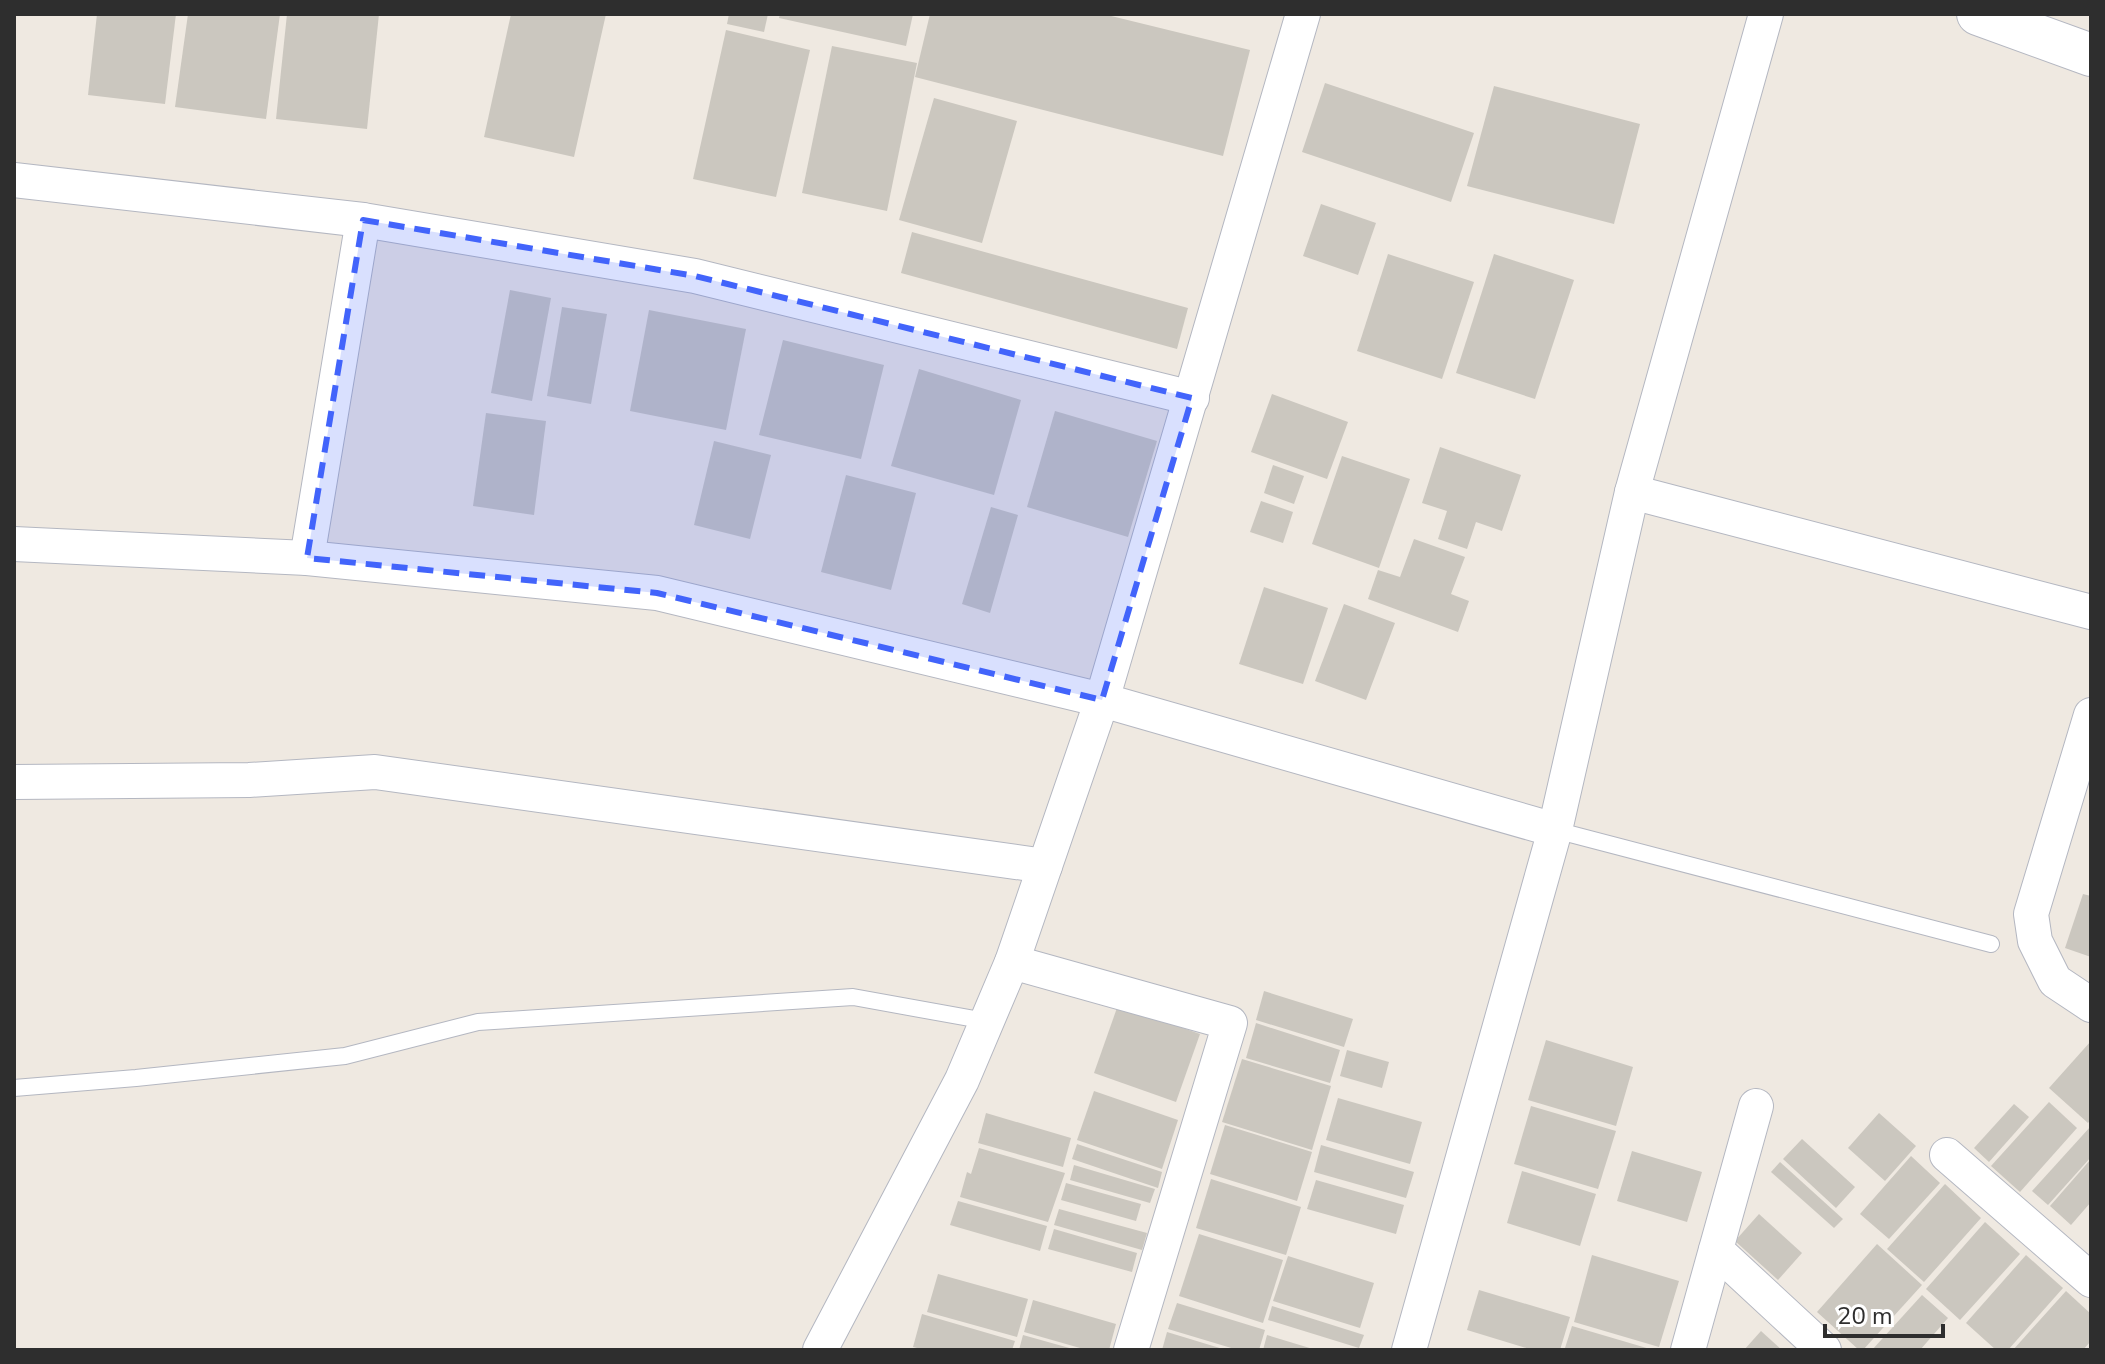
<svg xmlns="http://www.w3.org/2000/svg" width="2105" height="1364" viewBox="0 0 2105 1364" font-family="'Nunito Sans',sans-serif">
<rect width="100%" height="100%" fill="#efe9e1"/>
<g fill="#cbc7bf">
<path d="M97 14H176L165 104 88 95Z"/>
<path d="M188 14H280L266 119 175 107Z"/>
<path d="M287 14H379L367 129 276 119Z"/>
<path d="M511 14H606L574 157 484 137Z"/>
<path d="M729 14H768L764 32 727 24Z"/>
<path d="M780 14H913L906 46 779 18Z"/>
<path d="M930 14H1103L1250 50 1223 156 915 77Z"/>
<path d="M726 30 810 50 776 197 693 179Z"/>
<path d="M832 46 917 63 887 211 802 193Z"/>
<path d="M1325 83 1474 133 1451 202 1302 152Z"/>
<path d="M1494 86 1640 124 1614 224 1467 186Z"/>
<path d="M934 98 1017 121 982 243 899 220Z"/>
<path d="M1321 204 1376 223 1358 275 1303 256Z"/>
<path d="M912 232 1188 308 1177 349 901 273Z"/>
<path d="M1388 254 1474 282 1442 379 1357 351Z"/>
<path d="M1494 254 1574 280 1535 399 1456 373Z"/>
<path d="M510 290 551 298 532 401 491 393Z"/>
<path d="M562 307 607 314 591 404 547 396Z"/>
<path d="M649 310 746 329 726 430 630 411Z"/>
<path d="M783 340 884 365 861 459 759 435Z"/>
<path d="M919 369 1021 400 994 495 891 466Z"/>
<path d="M1272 394 1348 422 1327 479 1251 452Z"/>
<path d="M1055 411 1157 441 1128 537 1027 507Z"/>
<path d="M486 413 546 421 534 515 473 506Z"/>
<path d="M714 441 771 455 750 539 694 525Z"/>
<path d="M1440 447 1521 475 1502 531 1476 522 1467 549 1438 539 1447 511 1422 503Z"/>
<path d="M1342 456 1410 479 1379 568 1312 544Z"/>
<path d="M1273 465 1304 476 1294 504 1264 493Z"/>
<path d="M846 475 916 493 891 590 821 572Z"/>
<path d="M1261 501 1293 512 1283 543 1250 532Z"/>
<path d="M991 507 1018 515 990 613 962 604Z"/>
<path d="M1414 539 1465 557 1451 594 1469 601 1458 632 1368 599 1378 570 1400 577Z"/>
<path d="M1264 587 1328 608 1303 684 1239 664Z"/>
<path d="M1344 604 1395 623 1366 700 1315 681Z"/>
<path d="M2083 894 2091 896V957L2065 948Z"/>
<path d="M1264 991 1353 1019 1344 1047 1256 1020Z"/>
<path d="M1118 1005 1200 1034 1176 1102 1094 1073Z"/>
<path d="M1256 1023 1340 1050 1330 1083 1246 1058Z"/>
<path d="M1546 1040 1633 1067 1616 1126 1528 1100Z"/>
<path d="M2091 1041V1119L2088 1123 2049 1088Z"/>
<path d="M1347 1050 1389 1062 1382 1088 1340 1076Z"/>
<path d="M1242 1059 1331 1086 1312 1150 1222 1122Z"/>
<path d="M1094 1091 1178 1120 1162 1169 1077 1140Z"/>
<path d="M1338 1098 1422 1122 1410 1164 1326 1140Z"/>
<path d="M2049 1102 2077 1128 2020 1192 1991 1166Z"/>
<path d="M2014 1104 2029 1117 1989 1162 1974 1148Z"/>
<path d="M1531 1106 1616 1131 1598 1189 1514 1164Z"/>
<path d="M986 1113 1071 1138 1063 1167 978 1143Z"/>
<path d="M1879 1113 1916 1146 1885 1181 1848 1148Z"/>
<path d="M1225 1125 1312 1152 1297 1201 1210 1174Z"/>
<path d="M2091 1126V1157L2048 1205 2032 1191Z"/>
<path d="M1802 1139 1855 1187 1836 1208 1783 1159Z"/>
<path d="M1077 1144 1162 1172 1158 1188 1072 1159Z"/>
<path d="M1321 1145 1414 1172 1406 1198 1314 1172Z"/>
<path d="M979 1148 1065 1173 1048 1222 960 1197 967 1172 971 1174Z"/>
<path d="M1632 1151 1702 1172 1687 1222 1617 1201Z"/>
<path d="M1911 1156 1940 1183 1889 1239 1860 1214Z"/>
<path d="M2091 1159V1202L2071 1225 2050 1206Z"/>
<path d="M1780 1162 1843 1219 1834 1228 1771 1172Z"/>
<path d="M1074 1165 1155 1189 1150 1203 1070 1180Z"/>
<path d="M1522 1171 1596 1194 1580 1246 1507 1223Z"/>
<path d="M1211 1179 1301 1207 1286 1255 1196 1228Z"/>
<path d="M1316 1180 1404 1205 1396 1234 1307 1209Z"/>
<path d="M1066 1183 1141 1204 1136 1221 1061 1200Z"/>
<path d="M1945 1184 1981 1218 1924 1282 1887 1249Z"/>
<path d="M958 1201 1047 1226 1040 1251 950 1225Z"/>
<path d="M1059 1209 1147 1233 1142 1250 1054 1225Z"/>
<path d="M1759 1214 1802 1253 1778 1280 1735 1241Z"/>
<path d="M1985 1222 2020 1254 1960 1320 1926 1289Z"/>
<path d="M1054 1229 1137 1253 1132 1272 1048 1249Z"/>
<path d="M1199 1234 1283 1260 1263 1323 1179 1296Z"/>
<path d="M1877 1244 1922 1285 1863 1350H1859L1817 1312Z"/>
<path d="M1592 1255 1679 1281 1659 1347 1574 1322Z"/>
<path d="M2026 1255 2063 1288 2008 1350H1996L1966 1323Z"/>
<path d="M1288 1256 1374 1283 1360 1328 1273 1301Z"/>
<path d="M938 1274 1028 1299 1017 1337 927 1312Z"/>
<path d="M1479 1290 1570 1317 1560 1350H1533L1467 1330Z"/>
<path d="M2066 1291 2091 1314V1341L2083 1350H2013Z"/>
<path d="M1922 1295 1948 1318 1920 1350H1872Z"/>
<path d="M1033 1300 1116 1324 1109 1350H1087L1024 1332Z"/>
<path d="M1177 1303 1265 1330 1259 1350H1238L1168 1329Z"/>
<path d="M1272 1306 1364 1335 1359 1348 1268 1320Z"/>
<path d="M922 1314 1015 1341 1012 1350H925L913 1347Z"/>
<path d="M1572 1326 1650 1349V1350H1572L1565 1348Z"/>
<path d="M1761 1331 1782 1350H1744Z"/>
<path d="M1167 1332 1223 1349V1350H1162Z"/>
<path d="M1023 1335 1073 1349V1350H1019Z"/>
<path d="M1267 1335 1313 1349 1312 1350H1263Z"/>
</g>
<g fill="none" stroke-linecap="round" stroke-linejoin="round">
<defs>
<g id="service">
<path d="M1555 830 1991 944"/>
<path d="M14 1088 136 1078 345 1056 478 1022 853 997 986 1021"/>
</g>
<g id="minor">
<path d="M14 180 363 220 695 276 1192 398"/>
<path d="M1632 492 2091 612"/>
<path d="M14 544 307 558 657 593 1102 700 1555 830"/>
<path d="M307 558 363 220"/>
<path d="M2091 715 2031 914 2035 941 2055 981 2091 1005"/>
<path d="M14 782 249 780 375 772 1045 866"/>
<path d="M1012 962 1230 1023 1131 1350"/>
<path d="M1947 1155 2091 1280"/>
<path d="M1716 1250 1824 1350"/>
<path d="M820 1350 962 1080 1012 962 1102 700 1303 14"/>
<path d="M1409 1350 1555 830 1632 492 1766 14"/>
<path d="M1688 1350 1756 1106"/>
</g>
<path id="tertiary" d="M1978 14 2091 55"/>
</defs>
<use href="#service" stroke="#b4b7c1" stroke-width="18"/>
<use href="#minor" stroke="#b4b7c1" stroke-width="36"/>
<use href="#tertiary" stroke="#b4b7c1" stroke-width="44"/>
<use href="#service" stroke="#fff" stroke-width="16"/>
<use href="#minor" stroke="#fff" stroke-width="34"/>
<use href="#tertiary" stroke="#fff" stroke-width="42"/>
</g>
<path fill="#4264fb" fill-opacity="0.2" stroke="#4264fb" stroke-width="6" stroke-dasharray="16 10" stroke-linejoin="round" d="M363 220 695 276 1192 398 1102 700 657 593 307 558Z"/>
<rect width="2105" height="1364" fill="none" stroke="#2e2e2e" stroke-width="32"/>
<path d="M1825 1324v12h118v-12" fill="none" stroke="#2e2e2e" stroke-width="4"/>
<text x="1837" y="1324" font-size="24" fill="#2e2e2e" stroke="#ffffff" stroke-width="6" paint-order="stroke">20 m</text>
</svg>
